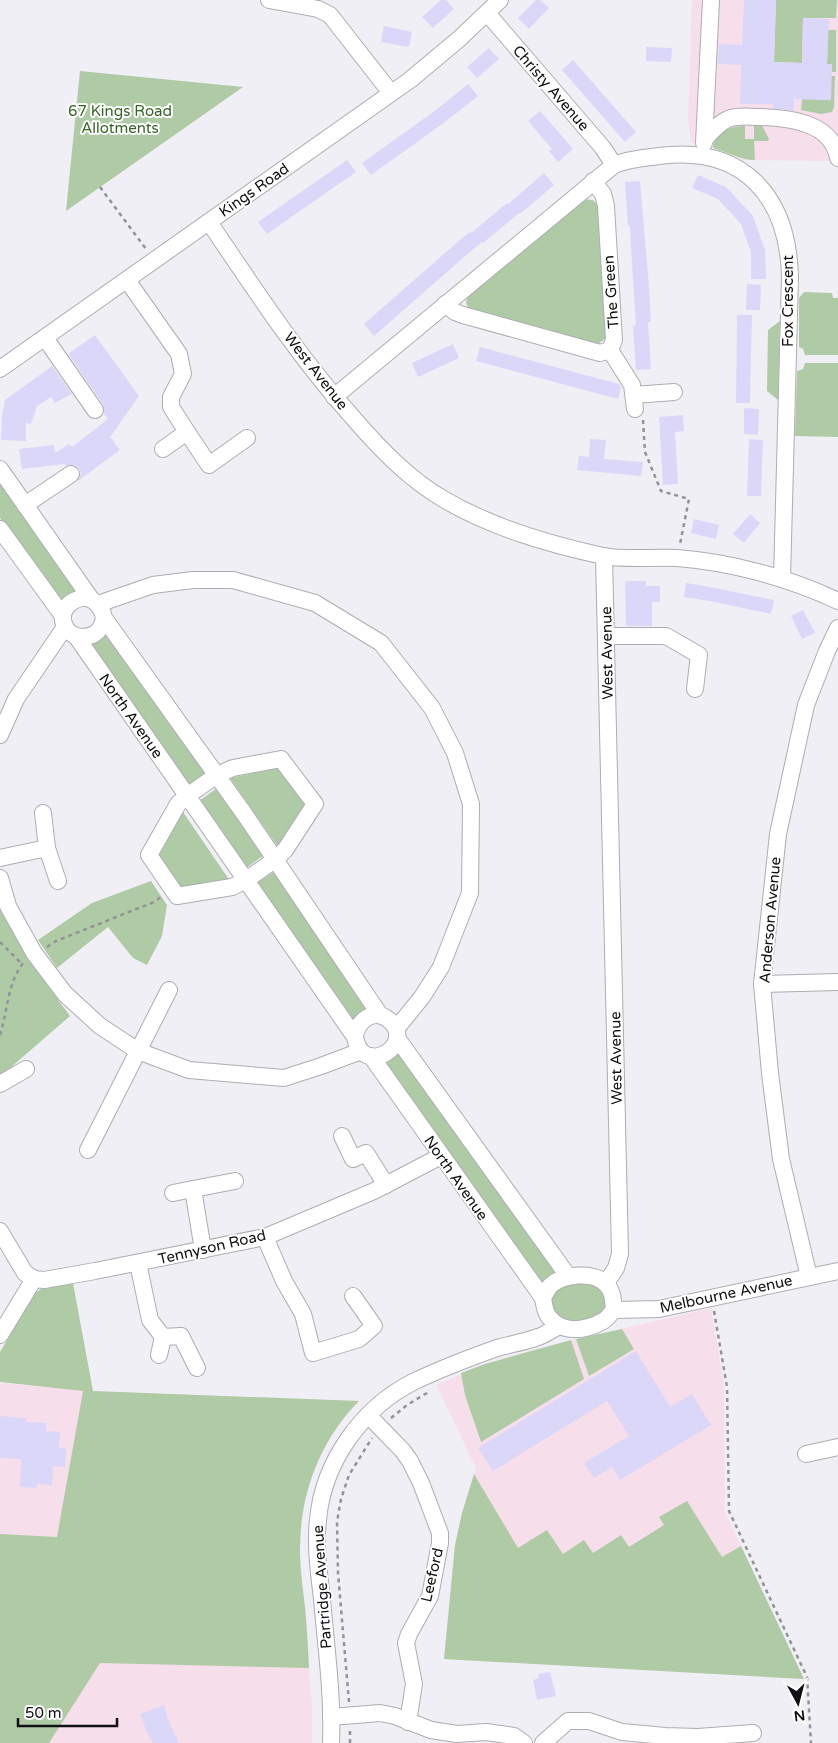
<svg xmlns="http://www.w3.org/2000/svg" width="838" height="1743" viewBox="0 0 838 1743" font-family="'Varela Round',sans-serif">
<rect width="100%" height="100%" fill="#f0eff5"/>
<g fill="#f6dfeb">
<path d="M692 0H838V161L743 160 734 155 713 148V144L691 143 688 118Z"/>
<path d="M711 1308 724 1386 725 1512 804 1679 444 1659 455 1545 462 1513 476 1468 436 1385 485 1364 536 1349Z"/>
<path d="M0 1383 92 1391 359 1401 349 1411 330 1438 317 1462 306 1491 301 1527 300 1554 312 1706V1743H0Z"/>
</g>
<g fill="#afcba6">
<path d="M776 0H837L836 18H803L802 63 774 62Z"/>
<path d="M828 30H836V72H831L832 64H827Z"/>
<path d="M80 71 243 87 66 211Z"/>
<path d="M831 76H835L834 107 832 112 821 114 801 110 802 99 831 100Z"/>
<path d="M762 125 769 139 768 141H754L755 160C740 160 727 152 713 148 714 131 731 126 745 126V139H754V126Z"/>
<path d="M581 199 593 200 601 208 606 338 597 345 469 310 466 303 468 293Z"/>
<path d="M804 292 832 293 833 298H838V355H805L803 349 799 347V298Z"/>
<path d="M780 321 778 400 767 391 768 330Z"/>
<path d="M805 363H838V437L795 436 797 371 803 369Z"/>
<path d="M0 479 80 591 61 604 0 518Z"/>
<path d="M108 632 207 773 188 786 88 646Z"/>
<path d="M281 767 306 802 278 847 230 778Z"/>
<path d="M217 788 264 855 246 868 199 801Z"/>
<path d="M183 812 230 881 183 891 157 852Z"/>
<path d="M275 871 370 1009 352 1022 257 883Z"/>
<path d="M151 881 167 905 162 936 147 965 133 958 108 927 57 968 38 940 92 903Z"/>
<path d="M0 910 30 962 70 1016 10 1068 0 1074Z"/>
<path d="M400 1050 557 1273 539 1286 382 1063Z"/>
<path d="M588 1281 605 1291 607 1306C593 1325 550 1332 551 1296L564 1283Z"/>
<path d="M73 1283 93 1391 359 1401C319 1441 299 1497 300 1553 300 1571 303 1589 305 1607 307 1627 308 1647 309 1668L100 1663 49 1743H0V1534L57 1537 83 1391 0 1382V1352L34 1294 41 1289Z"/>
<path d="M622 1329 634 1349 589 1376 576 1339Z"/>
<path d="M571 1340 584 1379 481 1442 465 1395 461 1373 485 1364Z"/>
<path d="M474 1474 518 1548 547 1530 563 1554 584 1540 593 1553 621 1535 629 1547 664 1525 659 1517 687 1501 722 1557 741 1546 804 1679 444 1659 455 1545 462 1513Z"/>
</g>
<g fill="#dbd7f8">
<path d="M441 0H446L454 9 433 28 422 17Z"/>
<path d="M536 0H540L549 8 529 29 518 18Z"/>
<path d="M744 0H776L774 62 802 63 803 18 829 19 827 64H832L831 100 794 99V111L773 108V104H740L741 65 718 64V54L719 44 742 45Z"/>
<path d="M384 26 412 32 409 47 381 42Z"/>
<path d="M646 47 672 48 671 62 646 61Z"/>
<path d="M489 48 499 59 477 78 467 67Z"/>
<path d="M573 60 636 132 625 142 562 70Z"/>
<path d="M468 84 478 96 445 122 371 175 362 163 436 110Z"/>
<path d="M540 111 573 149 558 162 549 151 552 149 528 121Z"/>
<path d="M347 160 356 172 267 234 258 222Z"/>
<path d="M544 173 554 185 520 214 519 213 483 243 482 242 471 251 374 336 364 324 461 239 470 232 471 233 507 203 508 204Z"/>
<path d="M698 175 726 187 753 216 765 250 766 279H751V252L741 224 718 199 692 188Z"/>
<path d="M640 181 648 273 651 322H648L651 369 636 370 633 326 636 325 632 264 630 226H628L625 182Z"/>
<path d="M747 284 761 285 760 310H746Z"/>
<path d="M737 315H752L750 403H736Z"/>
<path d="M95 335 139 396 110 437 120 450 78 481 81 473 79 468 75 465 66 466 65 464 22 469 19 449 54 445 55 453 69 444 72 447 108 419 104 414 103 404 68 354Z"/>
<path d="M453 344 459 358 418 377 412 363Z"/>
<path d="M480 347 619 384 621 387 618 399 476 361Z"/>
<path d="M52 366 72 394 55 403 51 397 37 406 31 424 26 423V441L1 440 2 416 5 400Z"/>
<path d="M744 408 759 409 758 435 744 434Z"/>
<path d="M683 415 684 431 675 432 678 484 663 485 659 417Z"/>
<path d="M590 439 606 440 604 459 643 462 641 476 577 470 579 456 589 457Z"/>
<path d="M749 439 763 440 761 496H747Z"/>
<path d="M750 514 760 523 744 543 733 534Z"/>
<path d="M694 519 719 525 716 539 691 533Z"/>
<path d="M625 581H646V586H660V602H652V626H626Z"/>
<path d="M686 583 710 587 774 600 771 614 710 601 684 597Z"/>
<path d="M803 610 815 633 802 639 791 616Z"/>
<path d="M636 1351 670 1407 692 1394 711 1425 620 1480 612 1467 594 1478 584 1463 629 1436 607 1401 493 1471 478 1448Z"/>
<path d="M0 1416 26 1418V1422L46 1423V1431L60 1432 59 1448H66L65 1467 53 1466 52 1485 37 1484 36 1488 20 1487 21 1459 0 1458Z"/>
<path d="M550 1672 556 1696 537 1700 533 1680 539 1678 538 1674Z"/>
<path d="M164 1705 168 1719 179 1743H153L146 1730 140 1714Z"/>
</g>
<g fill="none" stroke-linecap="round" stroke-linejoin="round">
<defs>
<g id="minor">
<path d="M269 0 318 9 330 15 391 93"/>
<path d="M487 13 603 148 614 165"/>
<path d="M705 139C711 132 719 123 728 119 738 115 749 117 759 117 789 118 832 122 838 158"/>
<path d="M704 143 711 0"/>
<path d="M209 222C255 290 300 359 355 420 381 450 410 480 445 500 493 528 548 544 603 556 623 560 654 557 677 558 730 562 790 578 838 601"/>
<path d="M127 280 179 354 183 374 171 397V407L187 432 163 449"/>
<path d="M445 304 455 312 463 315 600 353 610 350 614 340 606 206 603 194 593 181"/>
<path d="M45 338 95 410"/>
<path d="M610 350 632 385 635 409"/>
<path d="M0 369 410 80 459 39 500 0"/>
<path d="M634 395 674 392"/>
<path d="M334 397 614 165C628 159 644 158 659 156 743 145 788 196 790 277L782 579"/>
<path d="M187 432 209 465 247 438"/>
<path d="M0 469 91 599C98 604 103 609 104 618L243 812 380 1015"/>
<path d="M25 505 71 474"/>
<path d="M0 529 63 616"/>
<path d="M604 556 620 1254 616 1268 606 1283"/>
<path d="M91 599C74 594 55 611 66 628 68 632 72 634 76 636L355 1037C362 1079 418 1044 389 1020 374 1007 357 1021 355 1037"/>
<path d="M98 604 153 585 193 580H233L315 603 381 643 432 708 455 753 471 804 470 893 441 967 422 997 396 1029"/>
<path d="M76 636C90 639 101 634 104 618"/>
<path d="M606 636H666L699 655 695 689"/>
<path d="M0 735 16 699 65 627"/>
<path d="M281 759 315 804 285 850 276 859 246 880 232 887 177 896 149 855 178 804 187 796 217 775 233 768Z"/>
<path d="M43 813 47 848"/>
<path d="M0 858 47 848 58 881"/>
<path d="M0 878 8 906 34 953 65 994 100 1026 138 1051 189 1070 284 1078 321 1066 361 1051"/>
<path d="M762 984 838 982"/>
<path d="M397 1038 568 1276"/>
<path d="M371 1056 543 1298C544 1304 545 1313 549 1317 562 1334 586 1331 603 1321 607 1319 610 1314 614 1310 613 1300 613 1291 606 1284 594 1271 564 1274 551 1285 548 1288 545 1294 543 1298"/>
<path d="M0 1084 26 1069"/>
<path d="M342 1136 353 1159 366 1153 386 1185"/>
<path d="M88 1150 169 990"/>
<path d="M193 1189 235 1181"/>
<path d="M173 1193 193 1189 203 1250"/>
<path d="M0 1231 25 1273 34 1279 44 1280 95 1271 265 1237 374 1191 441 1156"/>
<path d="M265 1237 284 1281 303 1314 313 1353 359 1339 374 1326 353 1296"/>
<path d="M138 1263 150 1320 163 1337 181 1336 197 1368"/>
<path d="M809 1277 781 1159 770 1073 762 984 778 834 806 705 827 651 838 628"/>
<path d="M614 1310 659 1309 838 1271"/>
<path d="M0 1335 34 1279"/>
<path d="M159 1355 163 1337"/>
<path d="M368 1415 403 1451 410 1461 421 1483 440 1533V1543L430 1596 409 1634 406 1643 414 1684 408 1722"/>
<path d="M806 1454 838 1447"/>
<path d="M331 1717 380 1713 395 1716 431 1730 457 1734 486 1732 514 1736 524 1743"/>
<path d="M331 1743C333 1695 326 1647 322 1599 319 1573 315 1546 318 1520 323 1462 362 1408 413 1382 440 1369 469 1358 497 1348 511 1344 525 1342 538 1337 545 1335 551 1330 558 1327"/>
<path d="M543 1743 568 1721H589L622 1732 665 1736 698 1737 753 1733"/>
</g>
</defs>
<use href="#minor" stroke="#adadb2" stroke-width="18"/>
<g stroke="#939397" stroke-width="2.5" stroke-dasharray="4 4" stroke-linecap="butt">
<path d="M100 187 146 249"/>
<path d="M643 420 645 452 661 491 689 499 680 544"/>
<path d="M0 942 22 964"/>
<path d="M47 947 56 941 154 902 161 897"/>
<path d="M0 1035C8 1010 7 983 24 962"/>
<path d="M714 1311 727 1387 729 1511 807 1677 811 1743"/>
<path d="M391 1418 407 1405 427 1393 428 1391"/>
<path d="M349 1702 338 1573 337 1522 341 1499 349 1475 372 1438"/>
<path d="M350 1743V1730"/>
</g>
<use href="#minor" stroke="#fff" stroke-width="16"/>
</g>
<g text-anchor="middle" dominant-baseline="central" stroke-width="4" stroke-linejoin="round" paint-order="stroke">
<g font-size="15" fill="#111113" stroke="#fff">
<text transform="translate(551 88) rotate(49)">Christy Avenue</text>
<text transform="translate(254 190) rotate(-35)">Kings Road</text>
<text transform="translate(611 292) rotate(-94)">The Green</text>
<text transform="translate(788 301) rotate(-90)">Fox Crescent</text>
<text transform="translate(316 371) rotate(52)">West Avenue</text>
<text transform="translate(607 653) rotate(-91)">West Avenue</text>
<text transform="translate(131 716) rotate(55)">North Avenue</text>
<text transform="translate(770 920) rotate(-85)">Anderson Avenue</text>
<text transform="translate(616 1058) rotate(-91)">West Avenue</text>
<text transform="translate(456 1178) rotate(55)">North Avenue</text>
<text transform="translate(212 1247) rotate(-13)">Tennyson Road</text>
<text transform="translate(726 1294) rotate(-12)">Melbourne Avenue</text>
<text transform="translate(432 1575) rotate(-77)">Leeford</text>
<text transform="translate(322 1587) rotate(-94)">Partridge Avenue</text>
</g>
<g font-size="15" fill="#356325" stroke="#fff">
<text x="120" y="111">67 Kings Road<tspan x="120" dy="17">Allotments</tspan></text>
</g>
</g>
<g transform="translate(798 1703) rotate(173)" stroke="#ffffff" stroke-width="4" paint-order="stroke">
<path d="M0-4L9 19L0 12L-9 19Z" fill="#111113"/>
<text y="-8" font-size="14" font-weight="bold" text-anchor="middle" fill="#111113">N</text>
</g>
<path d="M18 1718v8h99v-8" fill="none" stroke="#111113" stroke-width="2.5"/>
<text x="25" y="1718" font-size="15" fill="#111113" stroke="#ffffff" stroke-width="4" paint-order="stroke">50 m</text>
</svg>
